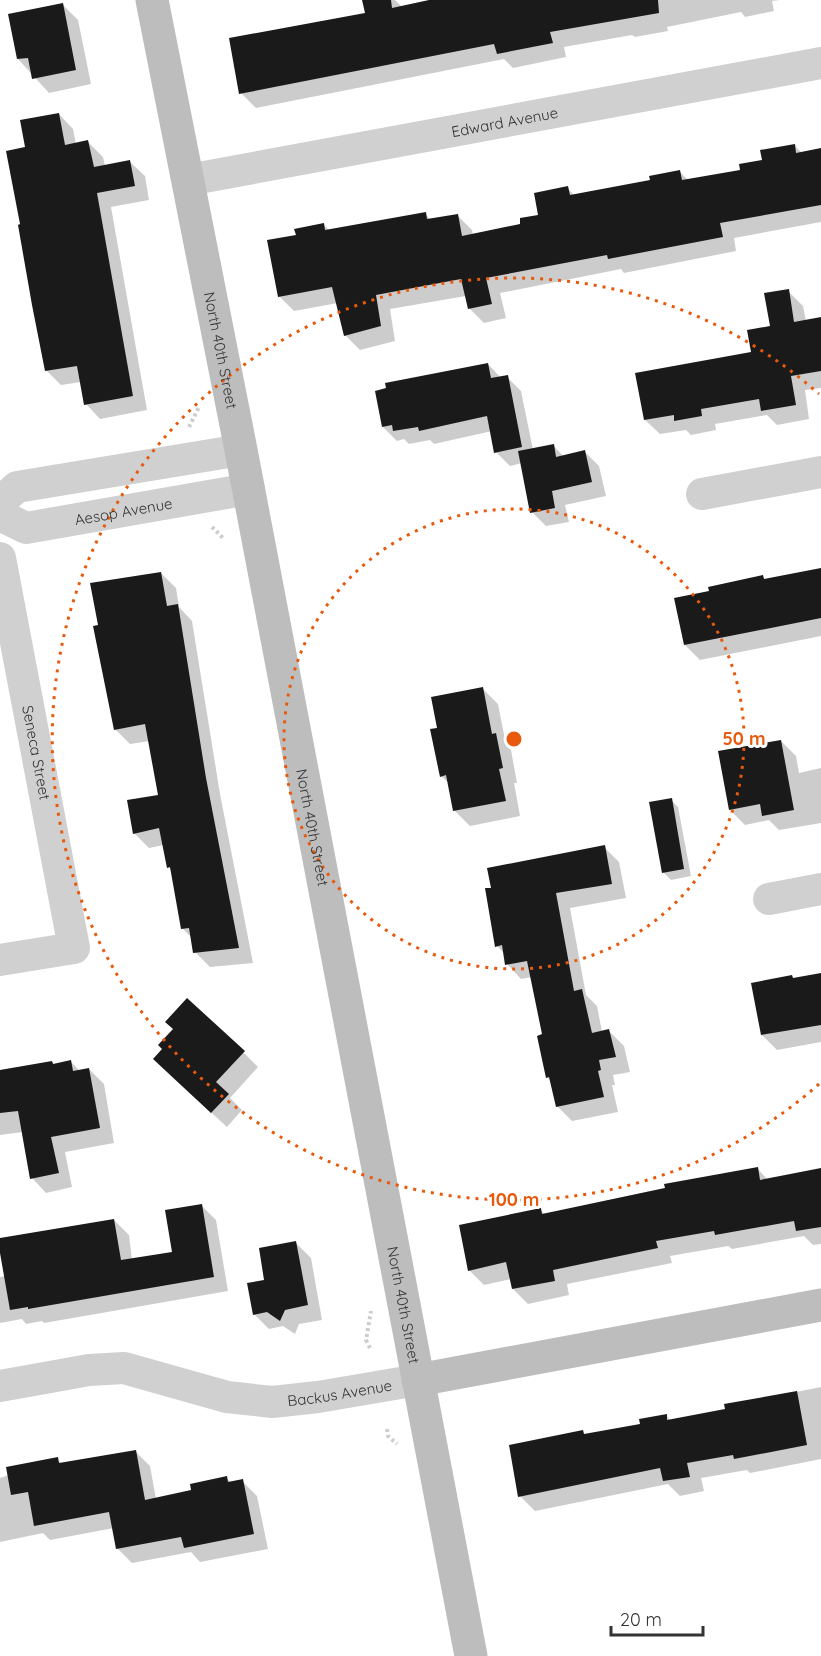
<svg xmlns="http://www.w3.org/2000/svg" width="821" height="1656" viewBox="0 0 821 1656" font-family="Quicksand,sans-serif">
<rect width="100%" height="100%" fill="#fff"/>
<g fill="#0003">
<path d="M364 0H395L402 7 436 0H780L772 1 774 11 745 17 741 12 667 27 668 31 635 37 632 35 564 47 566 57 513 68 504 59 256 108 241 93 366 14Z"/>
<path d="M63 5 78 20 91 84 49 93 18 59Z"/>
<path d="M59 114 73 129 76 144 88 142 103 157 105 166 130 162 145 176 149 200 111 207 147 410 100 419 86 404 81 382 61 385 47 371 8 152 27 149Z"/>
<path d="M794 145 802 153 821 149V222L734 238 736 251 624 273 621 269 500 293 506 318 484 323 469 308 466 296 390 309 395 341 360 350 345 335 338 303 294 311 279 296 298 236 324 225 330 231 425 214 431 220 457 215 472 230 473 235 522 225 540 216 567 188 575 196 652 181 680 172 689 181 742 171Z"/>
<path d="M788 291 803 306 806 321 821 319V388L805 390 809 419 777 425 767 415 715 424 716 430 691 435 686 430 660 434 645 420 753 353 771 327Z"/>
<path d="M488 364 501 378 507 377 521 391 533 450 553 445 564 457 585 452 599 466 606 496 565 505 569 522 546 526 532 512 522 463 510 466 496 452 492 431 434 444 430 440 409 444 404 439 397 441 383 427Z"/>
<path d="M821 570V636L700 660 685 645 711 592 762 577 766 580Z"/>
<path d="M161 573 176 588 179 607 192 621 220 794 253 963 210 967 195 952 192 938 182 928 172 871 168 867 164 845 149 848 134 833 160 796 150 741 130 744 115 729 99 626Z"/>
<path d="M483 689 498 704 506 745 511 750 517 783H514L520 816 470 826 455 811 450 784 441 776 439 729Z"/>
<path d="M781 741 796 756 799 773 821 768V823L779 830 769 820 745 825 730 810Z"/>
<path d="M671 800 678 807 691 876 671 880 664 873Z"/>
<path d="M604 847 619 862 626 898 570 908 586 995 597 1006 602 1032 609 1031 624 1046 630 1072 613 1075 615 1085H612L618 1112 572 1121 557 1106 552 1082 547 1077 544 1035 532 977 521 979 507 964 505 954 497 946 493 889Z"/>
<path d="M821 974V1042L777 1050 762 1035 794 979Z"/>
<path d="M164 1049 244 1053 258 1067 230 1098 242 1110 227 1127 169 1074Z"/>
<path d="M52 1062 55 1065 71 1062 80 1071 89 1069 104 1084 114 1143 65 1152 72 1187 46 1193 32 1178 23 1132 0 1135V1070Z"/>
<path d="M757 1168 768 1180 821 1170V1244L813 1245 804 1236 732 1249 728 1246 670 1256 672 1263 567 1284 569 1295 528 1304 513 1289 511 1279 484 1285 469 1270 540 1210 545 1214Z"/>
<path d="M201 1205 216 1220 228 1291 44 1323 42 1321 26 1324 22 1319 0 1323V1277L5 1276 0 1240 114 1220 129 1235 132 1260 173 1253Z"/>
<path d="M296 1243 311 1258 322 1320 299 1324 295 1334 283 1326 269 1329 254 1314 266 1281Z"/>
<path d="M821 1387V1459L750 1473 747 1470 701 1478 704 1491 680 1496 668 1484 535 1511 520 1496 582 1432 586 1435 642 1425 666 1415 671 1421 726 1410V1406Z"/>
<path d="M135 1451 150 1466 156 1499 193 1491 226 1478 232 1483 242 1481 257 1496 268 1549 200 1562 191 1552 132 1563 117 1548 114 1528 50 1540 43 1533 0 1542V1478L57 1459 62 1464Z"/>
</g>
<g fill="#1a1a1a">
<path d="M362 0H391L392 8 429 0H658L659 13 550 32 553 43 497 54 494 44 239 94 229 38 365 13Z"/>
<path d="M63 3 76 70 32 79 28 58 17 59 8 14Z"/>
<path d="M59 113 65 145 88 140 94 167 130 160 135 186 97 193 133 396 84 405 77 366 45 371 32 305 18 225 20 224 6 151 25 147 20 120Z"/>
<path d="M795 144 796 153 821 148V205L720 223 723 237 608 259 607 255 486 278 492 304 468 309 461 279 376 295 381 326 344 336 332 287 278 297 267 240 296 235 294 229 324 223 325 230 426 212 427 219 458 214 462 236 520 224V218L538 215 534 193 568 186 570 195 650 180 649 176 680 170 682 180 740 170 739 164 762 160 760 150Z"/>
<path d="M789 289 794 322 821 317V371L791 376 796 405 761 411 759 399 701 409 702 416 674 421V415L644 420 635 373 751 352 747 330 770 326 764 293Z"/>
<path d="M488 363 491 378 508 375 522 447 494 453 487 416 419 431 418 427 393 431 392 425 382 427 375 391 386 388 385 383Z"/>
<path d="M554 444 556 457 585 450 592 482 552 491 555 508 530 513 518 451Z"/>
<path d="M821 568V618L684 645 674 598 709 591 708 587 763 575 764 579Z"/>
<path d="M161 572 167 606 178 604 206 778 239 948 193 953 189 928 181 929 170 867 167 868 159 828 133 834 127 800 158 795 145 724 114 730 93 626 98 625 90 583Z"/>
<path d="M483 687 492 734 496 733 503 768 499 769 506 801 453 811 446 775 440 777 430 729 437 728 431 697Z"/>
<path d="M781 740 794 810 762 816 760 804 729 810 718 751Z"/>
<path d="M672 798 684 869 662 873 649 802Z"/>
<path d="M605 845 612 884 556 893 574 991 582 989 592 1033 609 1029 616 1057 599 1060 601 1070 598 1071 604 1097 556 1107 549 1077 546 1078 537 1036 542 1034 527 961 505 965 502 945 495 947 485 888H491L487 868Z"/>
<path d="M821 973V1025L761 1035 751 983 792 975 793 978Z"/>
<path d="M187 998 245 1051 216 1082 229 1094 211 1113 153 1059 162 1049 158 1045 173 1029 165 1022Z"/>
<path d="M71 1060 73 1071 89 1068 100 1128 51 1137 59 1173 30 1179 18 1111 0 1113V1070L52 1061 53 1064Z"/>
<path d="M758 1167 760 1180 821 1168V1227L796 1231 794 1221 715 1235 714 1231 656 1241 658 1248 553 1270 555 1281 512 1289 506 1262 468 1271 459 1225 541 1208 542 1214 665 1188 664 1184Z"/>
<path d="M202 1204 214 1277 28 1309V1307L10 1310 0 1253V1238L114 1219 121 1260 172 1252 165 1210Z"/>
<path d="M296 1241 308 1305 285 1310 280 1321 267 1312 253 1315 247 1283 264 1280 259 1248Z"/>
<path d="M797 1391 807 1445 734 1459 733 1455 687 1463 690 1477 663 1481 660 1468 518 1497 509 1445 583 1430 584 1434 640 1424 639 1419 667 1414V1420L725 1409 724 1404Z"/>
<path d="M136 1450 145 1500 191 1490 190 1484 227 1476 228 1482 243 1479 254 1534 184 1548 181 1537 116 1549 109 1512 34 1526 28 1492 11 1495 6 1467 58 1457 59 1463Z"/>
</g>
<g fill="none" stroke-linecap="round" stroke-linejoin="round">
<g stroke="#cdcdcd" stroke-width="4" stroke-dasharray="3 3" stroke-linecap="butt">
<path d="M189 427 199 407"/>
<path d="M212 527 224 539"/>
<path d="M370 1348 366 1340 371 1311"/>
<path d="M387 1429 388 1436 397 1444"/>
</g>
<g stroke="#d0d0d0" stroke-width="32">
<path id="s1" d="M188 180 821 63"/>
<path d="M702 494 821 472"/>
<path d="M0 502 17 487 241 450"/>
<path id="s2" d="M0 515 26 528 249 489"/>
<path id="s3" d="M0 558 74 948 0 960"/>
<path d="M769 899 821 889"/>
<path id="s4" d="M0 1386 89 1370 124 1368 227 1397 272 1402 318 1397 418 1380"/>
</g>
<g stroke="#bdbdbd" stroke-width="33">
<path id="s5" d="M152 0 241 450 471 1656"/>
<path d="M418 1380 821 1305"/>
</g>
</g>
<g fill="none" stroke="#e8590c" stroke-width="3" stroke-dasharray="3 6">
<circle cx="514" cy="739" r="230"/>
<path d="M819 1084A461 461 0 1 1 819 394"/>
</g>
<g text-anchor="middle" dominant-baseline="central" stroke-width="6" stroke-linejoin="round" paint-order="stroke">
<g font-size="15" fill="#333" stroke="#fff">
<text stroke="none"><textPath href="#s1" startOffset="322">Edward Avenue</textPath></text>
<text stroke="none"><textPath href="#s5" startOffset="357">North 40th Street</textPath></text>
<text stroke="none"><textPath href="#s2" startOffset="128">Aesop Avenue</textPath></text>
<text stroke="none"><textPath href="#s3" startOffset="198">Seneca Street</textPath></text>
<text stroke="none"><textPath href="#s5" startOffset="843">North 40th Street</textPath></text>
<text stroke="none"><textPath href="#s5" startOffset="1329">North 40th Street</textPath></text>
<text stroke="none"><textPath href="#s4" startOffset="346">Backus Avenue</textPath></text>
</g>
</g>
<circle cx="514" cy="739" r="9" fill="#e8590c" stroke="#fff" stroke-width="3"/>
<g font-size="18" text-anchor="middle" font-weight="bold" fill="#e8590c" stroke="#fff" stroke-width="6" stroke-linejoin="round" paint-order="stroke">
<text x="744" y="745">50 m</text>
<text x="514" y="1206">100 m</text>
</g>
<path d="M611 1626v9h92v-9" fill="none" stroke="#333333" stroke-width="3"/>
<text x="620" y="1626" font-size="18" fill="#333333" stroke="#ffffff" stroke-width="4.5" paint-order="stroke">20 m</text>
</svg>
